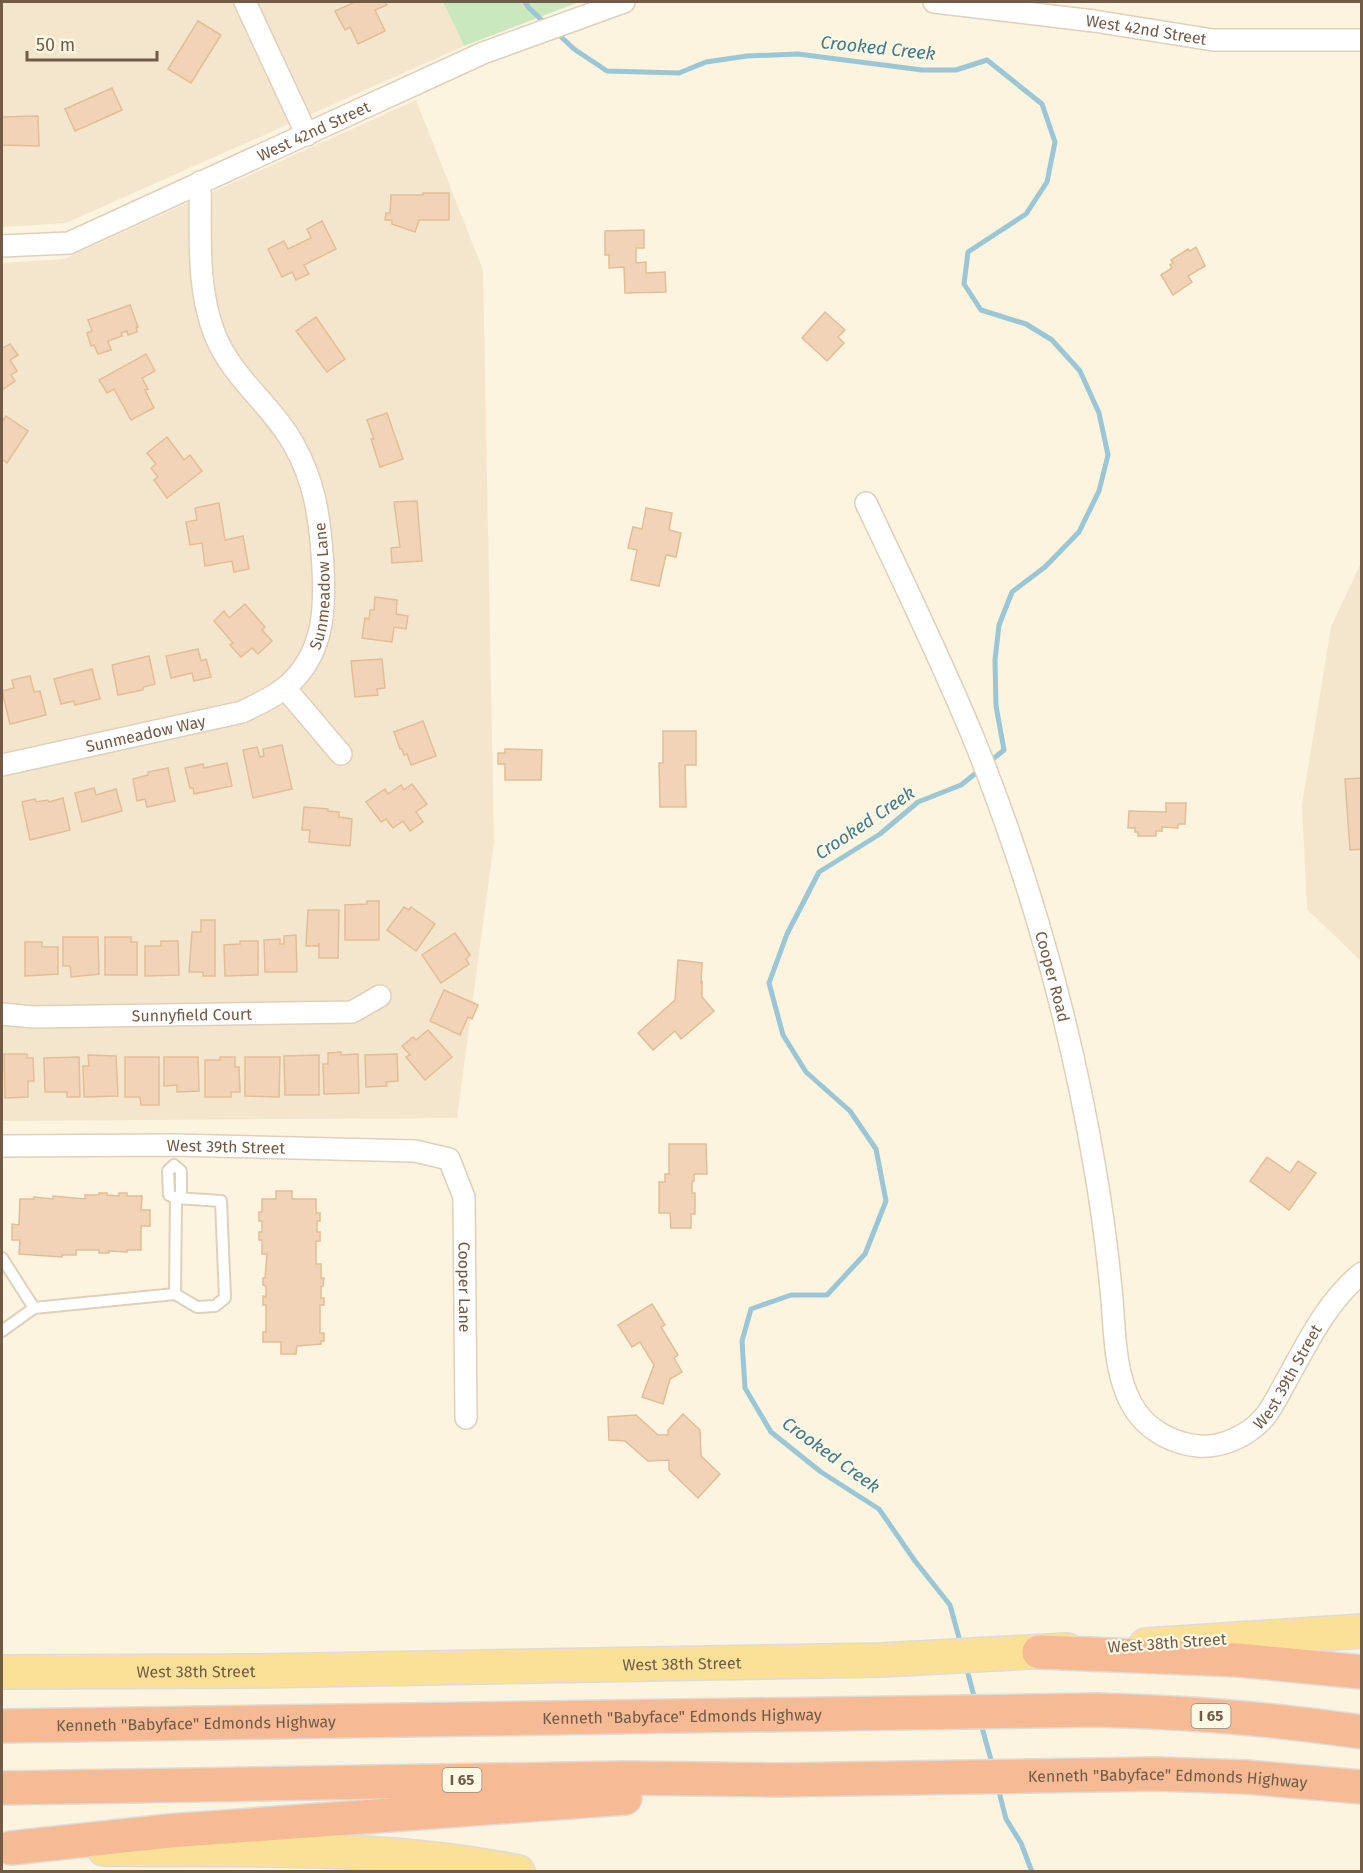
<svg xmlns="http://www.w3.org/2000/svg" width="1363" height="1873" viewBox="0 0 1363 1873" font-family="'Fira Sans',sans-serif">
<rect width="100%" height="100%" fill="#fcf4df"/>
<g fill="#f3e6cd">
<path d="M2 2H443L464 46 66 223 2 227Z"/>
<path d="M416 100 483 270 494 842 457 1118 2 1121V263L64 259Z"/>
<path d="M1361 563V961L1307 909 1302 805 1331 627Z"/>
</g>
<path fill="#cae8be" d="M443 2H579L464 46Z"/>
<g fill="none" stroke-linecap="round" stroke-linejoin="round">
<g stroke="#9ac6d6" stroke-width="5">
<path d="M525 2 529 8 546 24"/>
<path d="M556 32 574 49 607 71 679 73 706 62 747 56 798 54 922 70H956L987 60 1042 104 1055 142 1047 182 1026 214 968 252 964 284 981 310 1026 324 1052 340 1080 371 1099 413 1108 455 1099 491 1079 532 1045 567 1012 592 999 625 995 660 996 706 1004 750 988 763"/>
<path d="M961 1645 950 1605 915 1561 879 1509 821 1472 771 1432 745 1388 742 1341 751 1309 791 1295H827L865 1254 886 1201 876 1149 850 1111 806 1072 783 1035 769 983 787 934 819 872 880 834 918 802 961 785 981 769"/>
<path d="M966 1666 975 1700"/>
<path d="M981 1724 993 1767"/>
<path d="M998 1788 1006 1819 1021 1843 1032 1872"/>
</g>
</g>
<g fill="#f1d4b7" stroke="#e3bd97" stroke-width="1.5">
<path d="M355 2H385L387 5 375 10 385 31 358 44 350 27 345 30 335 11Z"/>
<path d="M198 21 221 35 191 83 168 69Z"/>
<path d="M112 88 122 110 75 131 65 109Z"/>
<path d="M38 116 39 146 2 145V117Z"/>
<path d="M423 193H449V220H419L415 232 392 224V220H385L386 213H390L391 195H423Z"/>
<path d="M322 221 336 249 304 265 309 274 296 280 292 272 282 277 268 249 284 241 288 249 311 238 307 229Z"/>
<path d="M644 230V248H636V263L646 262V273L665 272 666 292 625 293 624 267 609 268V255H605V231Z"/>
<path d="M1196 247 1205 266 1188 276 1192 282 1173 295 1161 275 1172 268 1170 265 1173 263 1171 260 1188 249 1190 251Z"/>
<path d="M130 305 138 327H136L137 332 128 335 127 331 121 333 122 336 108 341 111 350 98 354 94 345 91 346 87 333 92 331 88 320Z"/>
<path d="M825 312 845 330 838 337 844 343 827 361 802 338Z"/>
<path d="M316 317 345 359 327 372 296 331Z"/>
<path d="M10 344 18 355 10 360 17 371 11 375 15 381 2 390V346L3 348Z"/>
<path d="M146 354 155 371 142 378 148 389 145 390 154 408 131 420 114 389 107 393 99 380Z"/>
<path d="M387 413 403 459 380 467 371 439H374L367 420Z"/>
<path d="M6 416 28 431 7 463 2 459V422Z"/>
<path d="M167 437 184 460 190 455 202 471 167 498 154 480 158 477 151 468 156 464 147 453Z"/>
<path d="M417 501 422 561 392 563 391 548 400 547 394 502Z"/>
<path d="M219 503 225 540 243 536 249 569 234 572 232 561 205 566 202 543 190 545 186 522 197 520 195 508Z"/>
<path d="M646 508 672 513 669 530 681 533 676 557 666 555 659 586 631 580 637 550 628 548 633 527 642 529Z"/>
<path d="M375 597 397 600 396 614 408 616 406 629 394 627 392 642 362 638 365 618 369 619 370 610H374Z"/>
<path d="M245 604 265 627 262 630 272 641 258 654 252 648 241 657 230 645 233 643 214 621 224 611 229 618Z"/>
<path d="M198 649 201 661 206 659 211 677 194 681 192 673 171 678 166 656Z"/>
<path d="M149 656 155 684 143 687V690L118 695 112 665Z"/>
<path d="M382 659 385 688 377 689 378 695 355 697 351 661Z"/>
<path d="M92 669 100 699 75 705 74 701 61 704 54 679Z"/>
<path d="M30 676 34 692 40 691 46 715 10 724 2 691 14 688 12 680Z"/>
<path d="M423 721 436 756 411 765 407 754 404 755 402 749H400L394 732Z"/>
<path d="M663 731H696V765H685L686 807H660L659 763H663Z"/>
<path d="M282 745 292 789 253 798 243 750 257 747 260 757 264 756 263 749Z"/>
<path d="M505 749 542 750 541 780H505V764H498V753H505Z"/>
<path d="M227 763 232 786 194 794 193 788H190L185 768 203 764 204 768Z"/>
<path d="M168 768 175 801 147 807 145 799 137 801 133 779 148 775V772Z"/>
<path d="M1362 778V849L1350 850 1345 779Z"/>
<path d="M412 784 427 804 416 812 423 822 410 831 403 821 393 828 386 819 381 822 366 802 385 789 388 794 401 785 404 790Z"/>
<path d="M94 788 96 795 116 789 122 811 82 822 75 793Z"/>
<path d="M63 798 70 830 30 840 22 802 35 799 36 802 48 800 49 802Z"/>
<path d="M1166 803H1186L1185 824H1178V828L1162 827V831H1156V836H1138V832H1135V828H1128L1129 811 1166 812Z"/>
<path d="M304 807 328 809V811L339 812V817L352 819 350 846 309 842 310 830H302Z"/>
<path d="M367 901H379V940H345V905L367 904Z"/>
<path d="M404 907 409 910 411 907 435 924 416 951 387 930Z"/>
<path d="M308 910H339L338 958H319V943L318 946H306Z"/>
<path d="M201 920H215V976H203V972H189L192 932H201Z"/>
<path d="M455 933 470 955 466 959 469 964 441 983 422 955Z"/>
<path d="M296 935 297 972H265L264 940 280 939V944H284V936Z"/>
<path d="M63 937H98L99 974 71 977 70 966H63Z"/>
<path d="M105 937H131V942H137V975H105Z"/>
<path d="M161 941H178L179 975 145 976V946H161Z"/>
<path d="M240 941H258V975L225 976 224 945 240 944Z"/>
<path d="M25 942H42V947H58V974L25 976Z"/>
<path d="M678 960 702 963 701 983 702 982V997L714 1011 681 1039 675 1031 653 1050 638 1033 675 1000Z"/>
<path d="M444 990 478 1005 472 1019 468 1017 460 1035 430 1021Z"/>
<path d="M428 1030 452 1057 425 1080 406 1057 410 1055 402 1046 413 1037 416 1040Z"/>
<path d="M341 1052V1055L358 1054 359 1093 324 1094 323 1064H328V1053Z"/>
<path d="M4 1054H27V1058H33L34 1081H28V1097L5 1098Z"/>
<path d="M397 1054 398 1081 386 1082 387 1086 366 1087 365 1055Z"/>
<path d="M88 1055 116 1056 118 1096 84 1097 83 1066H89Z"/>
<path d="M319 1055V1095H285L284 1056Z"/>
<path d="M79 1057 80 1097H67V1092H45L44 1058Z"/>
<path d="M125 1057H159V1105H141L140 1097H125Z"/>
<path d="M164 1057H198L199 1091 177 1092V1085L164 1086Z"/>
<path d="M220 1057H235V1067H239L240 1092H231V1097H205V1060H220Z"/>
<path d="M245 1057H280L279 1097 245 1096Z"/>
<path d="M669 1144H706L707 1174H694V1181H692V1193H695V1214H691V1228H671L670 1213H659V1182H665V1174H669Z"/>
<path d="M1267 1157 1290 1173 1298 1161 1316 1173 1289 1210 1250 1181Z"/>
<path d="M276 1191H292V1199H316V1213H320V1221H317V1232H320V1241H316V1264H321V1278H324L323 1286 321 1287V1298H324V1305H320V1333H324V1341H321V1344L297 1346 296 1354H281V1342H263V1332H266V1305H263V1296L266 1297V1286L263 1285V1278H265L267 1254H262V1240H259V1232H262V1221H259V1212H262V1199H276Z"/>
<path d="M99 1193H107V1195L119 1196V1193H127V1196H142L141 1210H150V1226H141V1250H127V1252L109 1251V1253H99V1250H76V1255H62V1257L19 1254 20 1240H12V1224L19 1225 20 1199H34V1197L53 1199V1196L85 1199V1195H99Z"/>
<path d="M652 1304 665 1325 661 1327 678 1355 674 1358 682 1372 670 1379 663 1404 642 1397 654 1365 640 1342 632 1347 618 1325Z"/>
<path d="M683 1414 700 1430 701 1456 720 1474 698 1498 669 1470V1460L648 1461 625 1441 609 1440 608 1417 636 1415 658 1435H668V1430Z"/>
</g>
<g fill="none" stroke-linecap="round" stroke-linejoin="round">
<defs>
<g id="lane">
<path d="M2 1258 34 1308"/>
<path d="M2 1331 34 1308 175 1294 197 1307 215 1306 225 1298 221 1201 176 1198 169 1195 168 1171 174 1165 181 1171V1194L176 1198 175 1294"/>
</g>
<g id="street">
<path d="M245 2 307 135"/>
<path id="s1" d="M934 2 1094 21 1213 40H1362"/>
<path id="s2" d="M2 246 69 243 483 53 624 2"/>
<path id="s3" d="M866 503C903 581 940 657 973 737 1029 875 1070 1021 1095 1169 1102 1209 1107 1249 1111 1289 1115 1326 1113 1369 1131 1403 1144 1428 1170 1443 1198 1446 1221 1448 1245 1437 1261 1421 1272 1410 1278 1395 1285 1383 1307 1344 1326 1302 1362 1273"/>
<path d="M285 688 341 754"/>
<path id="s4" d="M2 765 242 712C256 705 270 699 282 690 327 656 326 603 322 553 319 513 314 481 294 445 272 405 232 378 215 335 196 288 201 232 200 182"/>
<path id="s5" d="M2 1014 33 1017 352 1012 380 996"/>
<path id="s6" d="M2 1146 174 1145 415 1151 449 1159 464 1197 466 1418"/>
</g>
<g id="primary">
<path d="M1146 1645 1362 1631"/>
<path id="s7" d="M2 1672 257 1671 882 1660 1067 1650"/>
<path d="M104 1849C243 1851 381 1844 518 1872"/>
</g>
<g id="highway">
<path d="M1039 1652 1238 1660 1362 1672"/>
<path id="s8" d="M2 1726 1097 1710C1186 1712 1274 1719 1362 1732"/>
<path id="s9" d="M2 1788 625 1778 778 1780 1156 1774 1246 1777 1362 1787"/>
<path d="M11 1848 169 1831 625 1798"/>
</g>
</defs>
<use href="#lane" stroke="#dfd0bb" stroke-width="14"/>
<use href="#street" stroke="#dfd0bb" stroke-width="24"/>
<use href="#primary" stroke="#e0dbd7" stroke-width="36"/>
<use href="#highway" stroke="#e0dbd7" stroke-width="36"/>
<use href="#lane" stroke="#fff" stroke-width="10"/>
<use href="#street" stroke="#fff" stroke-width="21"/>
<use href="#primary" stroke="#fbe197" stroke-width="33"/>
<use href="#highway" stroke="#f6ba95" stroke-width="33"/>
</g>
<g text-anchor="middle" dominant-baseline="central" stroke-width="4.5" stroke-linejoin="round" paint-order="stroke">
<g fill="#fff8e4" stroke="#9c8a76" stroke-width="1.5">
<rect x="1191.5" y="1704" width="39" height="24" rx="4.5"/>
<rect x="442.5" y="1768" width="39" height="24" rx="4.5"/>
</g>
<g font-size="15" font-weight="bold" fill="#715b47">
<text x="1211" y="1716">I 65</text>
<text x="462" y="1780">I 65</text>
</g>
<g font-size="16" fill="#715b47" stroke="#fff8e4">
<text stroke="none"><textPath href="#s1" startOffset="214">West 42nd Street</textPath></text>
<text stroke="none"><textPath href="#s2" startOffset="336">West 42nd Street</textPath></text>
<text stroke="none"><textPath href="#s4" startOffset="408">Sunmeadow Lane</textPath></text>
<text stroke="none"><textPath href="#s4" startOffset="147">Sunmeadow Way</textPath></text>
<text stroke="none"><textPath href="#s3" startOffset="510">Cooper Road</textPath></text>
<text stroke="none"><textPath href="#s5" startOffset="190">Sunnyfield Court</textPath></text>
<text stroke="none"><textPath href="#s6" startOffset="224">West 39th Street</textPath></text>
<text stroke="none"><textPath href="#s6" startOffset="579">Cooper Lane</textPath></text>
<text stroke="none"><textPath href="#s3" startOffset="1149">West 39th Street</textPath></text>
<text transform="translate(1167 1643) rotate(-4)">West 38th Street</text>
<text stroke="none"><textPath href="#s7" startOffset="680">West 38th Street</textPath></text>
<text stroke="none"><textPath href="#s7" startOffset="194">West 38th Street</textPath></text>
<text stroke="none"><textPath href="#s8" startOffset="680">Kenneth "Babyface" Edmonds Highway</textPath></text>
<text stroke="none"><textPath href="#s8" startOffset="194">Kenneth "Babyface" Edmonds Highway</textPath></text>
<text stroke="none"><textPath href="#s9" startOffset="1166">Kenneth "Babyface" Edmonds Highway</textPath></text>
</g>
<g font-size="18" font-style="italic" fill="#44788b" stroke="#fff8e4">
<text transform="translate(878 48) rotate(6)">Crooked Creek</text>
<text transform="translate(865 823) rotate(-34)">Crooked Creek</text>
<text transform="translate(831 1455) rotate(36)">Crooked Creek</text>
</g>
</g>
<rect width="1363" height="1873" fill="none" stroke="#715b47" stroke-width="6"/>
<path d="M27 51v9h130v-9" fill="none" stroke="#715b47" stroke-width="3"/>
<text x="36" y="51" font-size="18" fill="#715b47" stroke="#fff8e4" stroke-width="4.5" paint-order="stroke">50 m</text>
</svg>
